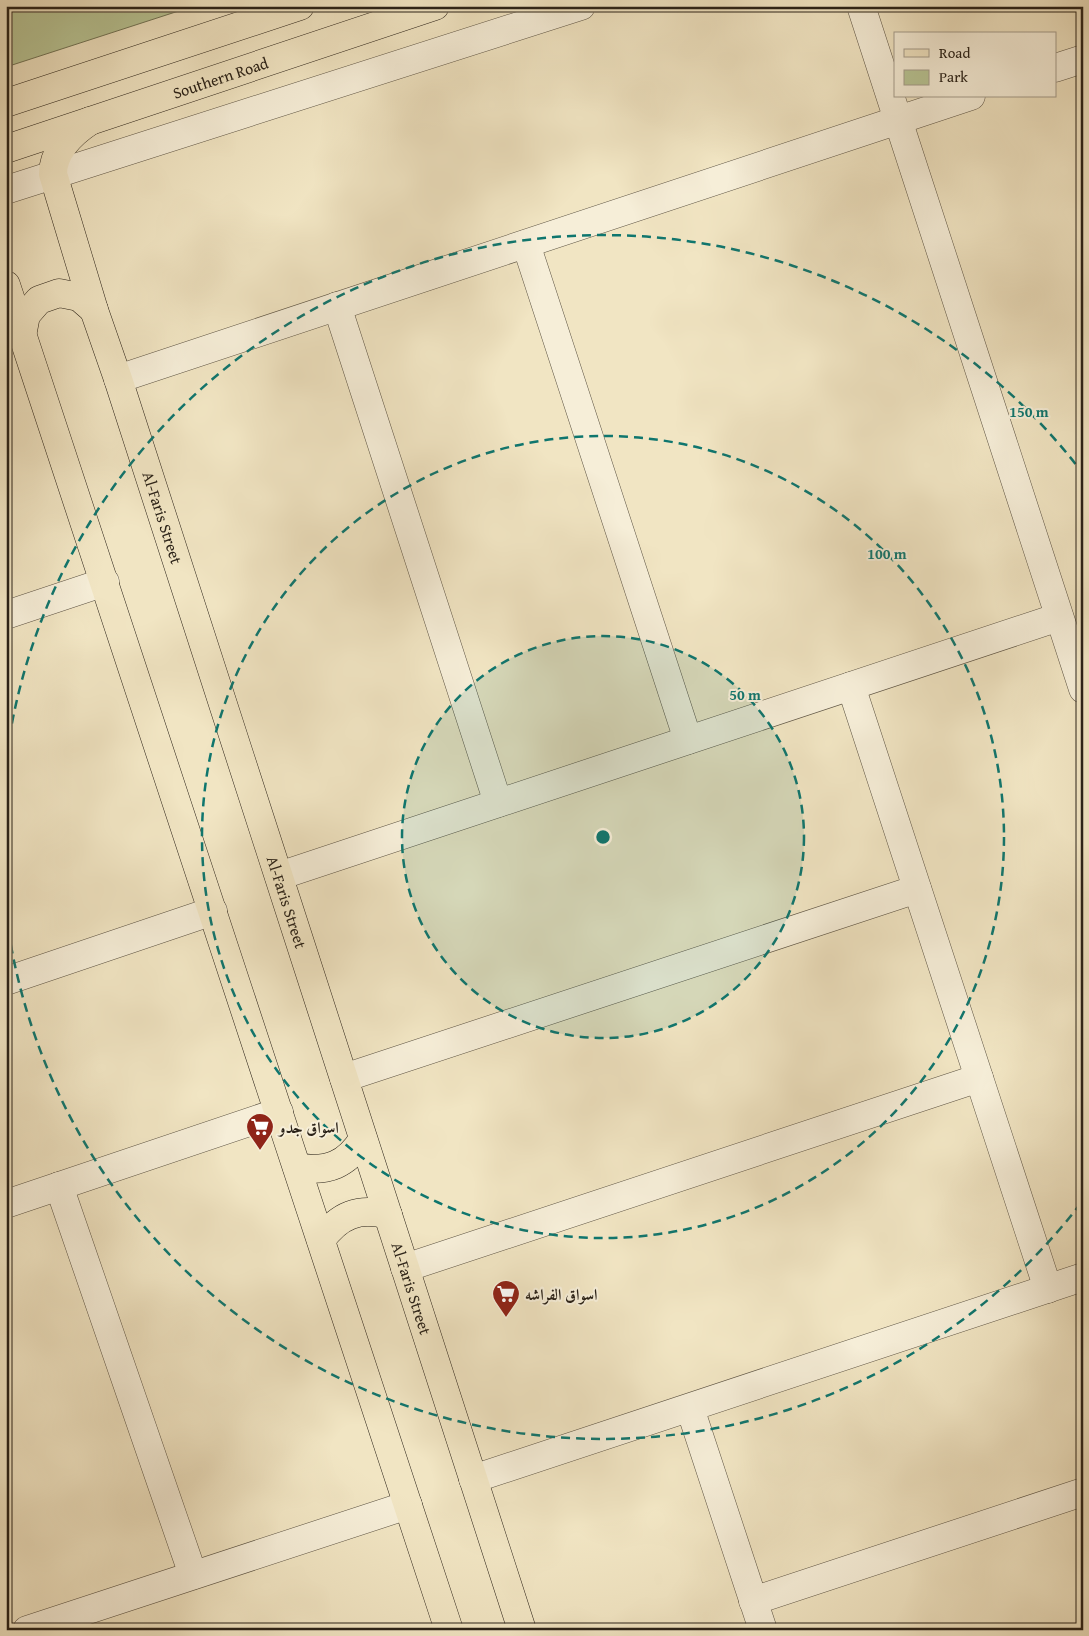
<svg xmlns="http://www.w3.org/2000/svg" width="1089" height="1636" viewBox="0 0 1089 1636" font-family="'Gentium Book Plus',Amiri,serif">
<rect width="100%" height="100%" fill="#f1e5c3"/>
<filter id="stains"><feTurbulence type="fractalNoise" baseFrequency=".004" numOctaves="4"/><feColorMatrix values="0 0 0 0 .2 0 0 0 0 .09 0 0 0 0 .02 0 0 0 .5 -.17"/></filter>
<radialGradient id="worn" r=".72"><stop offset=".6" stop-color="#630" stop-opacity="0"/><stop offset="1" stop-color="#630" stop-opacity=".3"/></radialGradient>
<path fill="#b8c595" stroke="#717456" d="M6 6H194L6 67Z"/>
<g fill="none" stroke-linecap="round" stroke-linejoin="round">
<defs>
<g id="minor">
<path d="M861 6 1083 689"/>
<path d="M1055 68 1083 59"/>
<path d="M526 244 688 740"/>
<path d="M337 306 498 803"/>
<path d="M118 379 971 96"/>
<path d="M6 615 105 582"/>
<path d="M851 686 1048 1289"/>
<path d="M279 876 1059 617"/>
<path d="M6 981 213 911"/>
<path d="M344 1078 917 889"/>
<path d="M59 1186 193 1575"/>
<path d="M6 1204 279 1112"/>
<path d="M405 1268 979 1078"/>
<path d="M690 1408 763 1630"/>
<path d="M473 1479 1083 1277"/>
<path d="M753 1601 1083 1492"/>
<path d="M27 1630 408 1505"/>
</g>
<path id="tertiary" d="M6 190 581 6"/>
<g id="primary">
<path d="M6 103 300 6"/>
<path id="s1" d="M90 121C72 133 53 151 53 174L94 310 118 379 522 1630"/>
<path id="s2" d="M6 149 435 6"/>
<path d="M6 285 449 1630"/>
<path d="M22 336 26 315 39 300 59 293 79 297 94 310"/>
<path d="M297 1167C328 1173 347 1164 363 1139"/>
<path d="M321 1240C339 1215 359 1207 388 1215"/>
</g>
</defs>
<use href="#minor" stroke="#5c5343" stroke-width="29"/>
<use href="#tertiary" stroke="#5c5343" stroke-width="29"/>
<use href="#primary" stroke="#2a2218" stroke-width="29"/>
<use href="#minor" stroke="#f6eed8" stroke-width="28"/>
<use href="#tertiary" stroke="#f6eed8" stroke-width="28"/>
<use href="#primary" stroke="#f1e5c3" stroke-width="28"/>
</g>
<circle cx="603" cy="837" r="201" fill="#0f766e" fill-opacity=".12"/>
<g fill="none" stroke="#0f766e" stroke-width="2.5" stroke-dasharray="9 6">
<circle cx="603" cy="837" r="201"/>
<circle cx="603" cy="837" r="401"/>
<path d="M1081 1203A602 602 0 0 1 7 921M7 753A602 602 0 0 1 1081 471"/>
</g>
<defs>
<symbol id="supermarket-pin" viewBox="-11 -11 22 30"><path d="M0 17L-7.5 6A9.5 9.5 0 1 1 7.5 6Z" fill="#8f2418" stroke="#f6eed8"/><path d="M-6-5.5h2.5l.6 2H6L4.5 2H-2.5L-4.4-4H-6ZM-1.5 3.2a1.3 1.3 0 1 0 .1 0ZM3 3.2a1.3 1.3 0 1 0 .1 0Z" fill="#fff"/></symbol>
</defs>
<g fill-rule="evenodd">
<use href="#supermarket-pin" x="244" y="1111" width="32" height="43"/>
<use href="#supermarket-pin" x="490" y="1278" width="32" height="43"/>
</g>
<g text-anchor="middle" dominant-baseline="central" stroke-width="4" stroke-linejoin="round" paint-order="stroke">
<g font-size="16" fill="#2a2218" stroke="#f6eed8">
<text stroke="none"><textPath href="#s2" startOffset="226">Southern Road</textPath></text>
<text stroke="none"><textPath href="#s1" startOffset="428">Al-Faris Street</textPath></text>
<text stroke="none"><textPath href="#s1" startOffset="832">Al-Faris Street</textPath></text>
<text stroke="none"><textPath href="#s1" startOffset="1238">Al-Faris Street</textPath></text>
</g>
<g font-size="16" font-weight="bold" fill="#2a2218" stroke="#f6eed8" text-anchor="start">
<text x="279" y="1127">اسواق جدو</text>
<text x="525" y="1294">اسواق الفراشه</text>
</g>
</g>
<circle cx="603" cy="837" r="8" fill="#0f766e" stroke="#f6eed8" stroke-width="2.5"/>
<g font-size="15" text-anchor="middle" font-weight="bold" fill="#0f766e" stroke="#f6eed8" stroke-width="4" stroke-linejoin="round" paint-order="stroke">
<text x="1029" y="417">150 m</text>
<text x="887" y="559">100 m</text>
<text x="745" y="700">50 m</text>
</g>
<rect width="1089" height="1636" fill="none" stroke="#f1e5c3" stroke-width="25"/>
<rect x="8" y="8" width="1074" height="1621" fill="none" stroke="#2a2218" stroke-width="2.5"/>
<rect x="12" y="12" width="1064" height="1611" fill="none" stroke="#2a2218"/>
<rect x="894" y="32" width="162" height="65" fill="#f6eed8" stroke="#a49c8b"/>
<rect x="904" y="49" width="25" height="8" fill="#f1e5c3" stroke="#a49c8b"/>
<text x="939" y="58" font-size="15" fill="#2a2218">Road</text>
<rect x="904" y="70" width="25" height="15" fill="#b8c595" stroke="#a49c8b"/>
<text x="939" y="82" font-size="15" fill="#2a2218">Park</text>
<rect width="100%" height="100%" filter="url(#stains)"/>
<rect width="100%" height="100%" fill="url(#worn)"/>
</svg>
